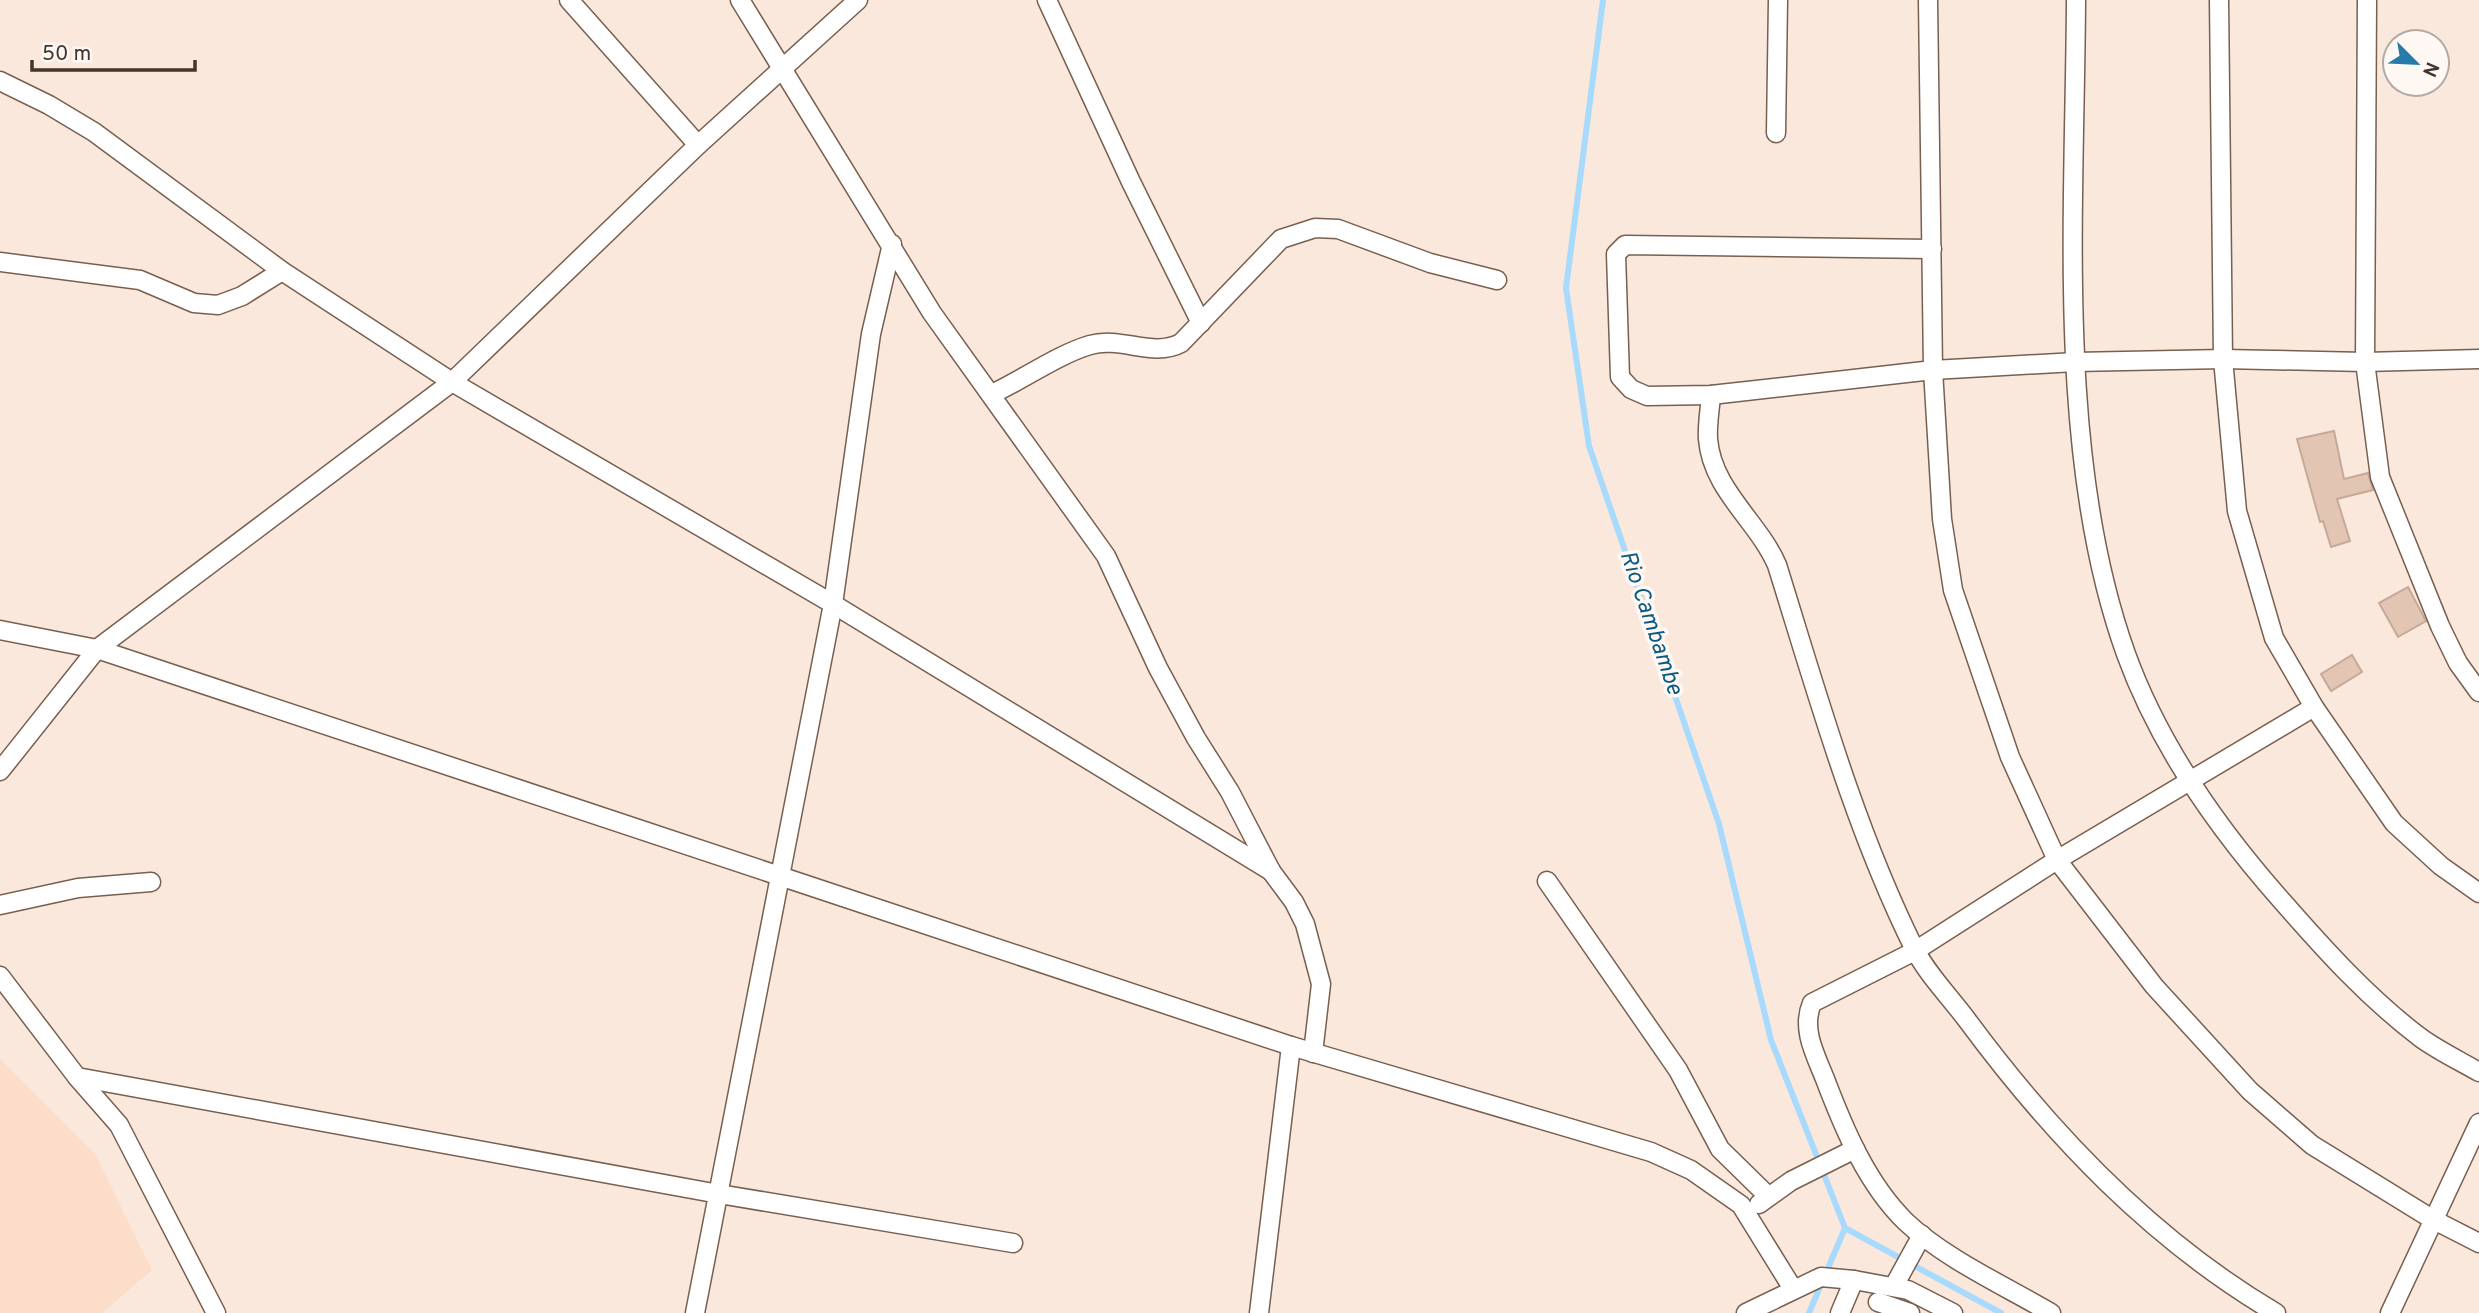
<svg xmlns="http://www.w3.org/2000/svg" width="2479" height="1313" viewBox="0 0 2479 1313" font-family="Overpass,sans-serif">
<rect width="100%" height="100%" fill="#fbe8dd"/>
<path fill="#fbddca" d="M0 1059 95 1154 152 1270 102 1313H0Z"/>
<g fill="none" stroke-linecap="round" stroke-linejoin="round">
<g stroke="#a7dafd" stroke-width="6">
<path d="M1603 0 1566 288 1589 446 1719 824 1771 1040 1845 1228"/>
<path d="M1845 1228 2001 1313"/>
<path d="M1809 1313 1845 1228"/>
</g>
</g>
<g fill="#e2c5b2" stroke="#c6a997" stroke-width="2">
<path d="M2334 431 2344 479 2368 473 2373 490 2337 499 2350 541 2331 547 2323 521 2320 522 2297 439Z"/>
<path d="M2408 587 2426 621 2398 637 2379 603Z"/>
<path d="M2352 655 2362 672 2331 691 2321 674Z"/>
</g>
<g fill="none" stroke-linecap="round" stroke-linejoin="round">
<defs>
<g id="street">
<path d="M569 0 698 145"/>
<path d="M740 0 932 313 1106 556 1158 668 1196 738 1230 792 1271 871 1294 902 1305 924 1321 984 1313 1053"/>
<path d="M1047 0 1131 182 1201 323"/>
<path d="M1928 0 1933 370 1942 519 1953 590 2010 757 2057 860 2154 986 2250 1091 2312 1145 2432 1219 2479 1243"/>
<path d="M2076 0C2075 208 2055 457 2126 654 2159 745 2219 830 2282 901 2325 950 2368 998 2421 1038 2439 1051 2460 1061 2479 1072"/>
<path d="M2219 0 2223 359 2237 511 2274 638 2314 707 2394 823 2441 866 2479 893"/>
<path d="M2367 0 2365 362 2380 477 2440 626 2458 663 2479 692"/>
<path d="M0 81 49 105 94 132 282 271 452 382 833 604 1271 871"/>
<path d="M1776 133 1778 0"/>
<path d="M1932 249 1625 245 1616 254 1620 377 1631 389 1647 396 1711 395 1933 370 2075 362 2223 359 2365 362 2479 359"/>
<path d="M0 262 140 280 194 303 218 305 242 296 282 271"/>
<path d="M992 394C1022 380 1059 354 1090 345 1121 336 1153 358 1181 343L1281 239 1315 228 1338 229 1430 263 1497 280"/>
<path d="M1711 395C1710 409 1707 425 1708 439 1712 490 1758 521 1777 565 1817 693 1854 827 1914 948 1927 974 1950 997 1967 1020 2052 1135 2152 1240 2276 1313"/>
<path d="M0 630 97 649 1291 1046 1651 1152 1691 1170 1741 1205 1793 1289"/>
<path d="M0 771 97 649 452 382 698 145 858 0"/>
<path d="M1547 881 1678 1070 1720 1149 1768 1196"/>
<path d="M0 905 78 888 151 882"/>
<path d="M0 976 77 1077 119 1125 216 1313"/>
<path d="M77 1077 719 1194 1013 1243"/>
<path d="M1759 1204 1791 1181 1855 1149"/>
<path d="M1894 1286 1922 1235"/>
<path d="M1878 1302 1910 1313"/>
<path d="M695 1313 833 604 871 334 892 244"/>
<path d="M1259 1313 1291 1046"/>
<path d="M1746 1313 1821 1277 1854 1280"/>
<path d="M1840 1313 1854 1280 1908 1290 1953 1313"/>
<path d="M2051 1313C2005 1286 1944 1258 1906 1222 1867 1184 1844 1129 1825 1079 1815 1054 1801 1029 1812 1003L1915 951 2057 860 2314 707"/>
<path d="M2390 1313 2479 1123"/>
</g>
</defs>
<use href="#street" stroke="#785f4e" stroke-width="21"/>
<use href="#street" stroke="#fff" stroke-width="18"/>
</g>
<g text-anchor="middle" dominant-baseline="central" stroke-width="7" stroke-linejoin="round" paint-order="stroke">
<g font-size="23" font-style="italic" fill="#0a5982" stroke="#fef8f4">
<text transform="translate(1650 623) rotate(71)">Rio Cambambe</text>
</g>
</g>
<g transform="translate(2416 63) rotate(114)"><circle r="33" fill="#fef8f4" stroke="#b2aaa5" stroke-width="2"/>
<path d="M0-5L12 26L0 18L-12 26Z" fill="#277bab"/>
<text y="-10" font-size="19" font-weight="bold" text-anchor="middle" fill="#41352e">N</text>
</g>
<path d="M32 60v10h163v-10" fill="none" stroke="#41352e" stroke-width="3.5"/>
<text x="42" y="60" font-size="21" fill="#41352e" stroke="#fef8f4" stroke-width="5" paint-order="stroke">50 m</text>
</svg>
